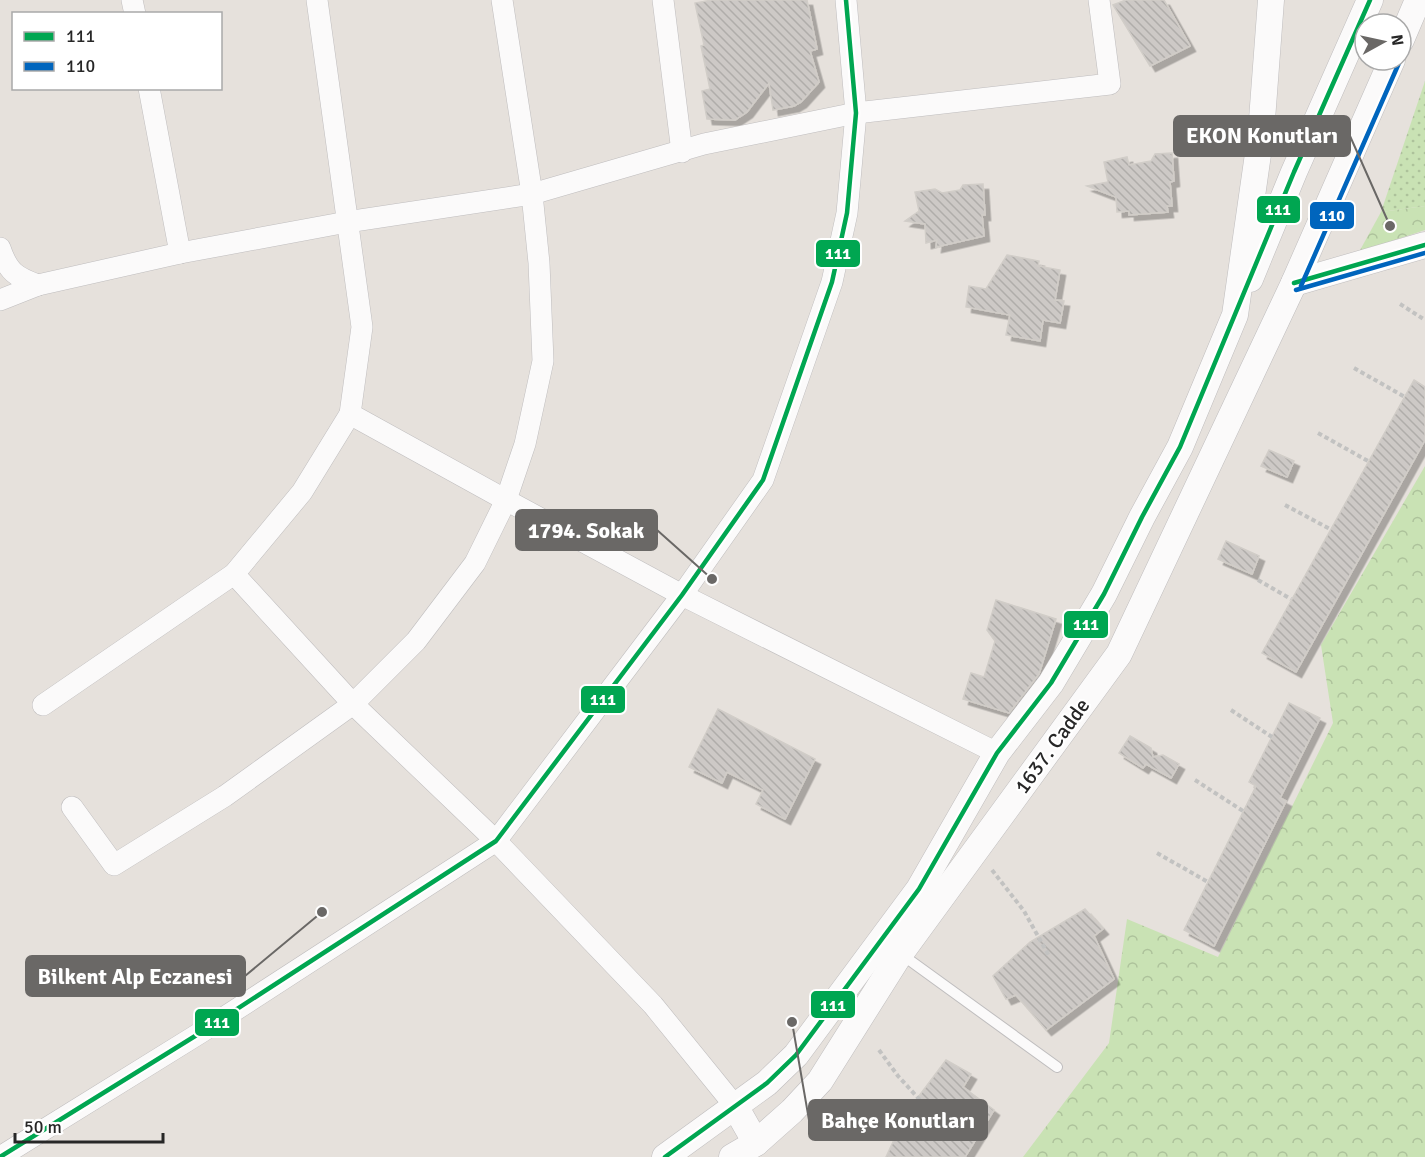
<svg xmlns="http://www.w3.org/2000/svg" width="1425" height="1157" viewBox="0 0 1425 1157" font-family="Signika,sans-serif">
<defs>
<pattern id="grass-dots" width="8" height="8" patternUnits="userSpaceOnUse" patternTransform="scale(1.5)"><rect width="8" height="8" fill="#c9e2b4"/><path d="M2 2h.1M6 6h.1" fill="none" stroke="#adc29b" stroke-width="1.8" stroke-linecap="round"/></pattern>
<pattern id="forest-crowns" width="20" height="18" patternUnits="userSpaceOnUse" patternTransform="scale(1.5)"><rect width="20" height="18" fill="#c9e2b4"/><path d="M2 6a3 3 0 1 1 6 0M12 15a3 3 0 1 1 6 0" fill="none" stroke="#adc29b"/></pattern>
<pattern id="building-back-hatch" width="6" height="6" patternUnits="userSpaceOnUse" patternTransform="scale(1.5)"><rect width="6" height="6" fill="#cdc9c6"/><path d="M-1 5l2 2M0 0l6 6M5-1l2 2" fill="none" stroke="#b0adaa"/></pattern>
<filter id="shadow"><feDropShadow dx="5.5" dy="5.5" stdDeviation="0" flood-color="#0004"/></filter>
</defs>
<rect width="100%" height="100%" fill="#e6e1dc"/>
<path fill="url(#grass-dots)" d="M1425 81V206L1381 212Z"/>
<g fill="url(#forest-crowns)">
<path d="M1425 206V230L1359 252 1381 212Z"/>
<path d="M1425 466V1157H1023L1109 1043 1127 919 1218 957 1333 723 1321 645Z"/>
</g>
<g fill="url(#building-back-hatch)" stroke="#d1cdc8" stroke-width="1.5" filter="url(#shadow)">
<path d="M712 0H807L817 49 810 51 819 82 801 102 794 106 773 110 769 83 747 112 735 120 707 119 702 91 710 89 701 46 704 45 695 3Z"/>
<path d="M1126 0H1164L1190 46 1150 66 1113 5Z"/>
<path d="M1172 153 1174 181 1170 182 1172 206H1167L1168 212 1129 215V211L1117 212 1116 197 1087 186 1108 182 1104 162 1127 157 1129 165 1151 161 1155 154Z"/>
<path d="M983 184 985 215H982L984 236 936 247 937 240 926 243 925 224 905 221 919 211 915 192 935 189 942 193 960 190 963 185Z"/>
<path d="M1007 255 1039 261 1038 266 1060 270 1055 300 1064 301 1060 323 1043 320 1040 341 1006 335 1010 315 966 307 969 286 986 289Z"/>
<path d="M1414 380 1425 387V440L1296 672 1262 653Z"/>
<path d="M1269 450 1294 461 1287 477 1261 466Z"/>
<path d="M1226 541 1259 556 1252 574 1218 559Z"/>
<path d="M996 600 1056 619 1039 674 1009 713 963 699 971 673 984 677 995 641 987 630Z"/>
<path d="M1289 703 1320 718 1280 798 1286 801 1214 946 1184 930 1256 786 1249 782Z"/>
<path d="M718 709 815 759 785 819 756 804 763 790 727 772 722 783 689 767Z"/>
<path d="M1130 736 1151 748 1153 757 1163 755 1179 764 1171 778 1146 764 1143 768 1119 753Z"/>
<path d="M1085 909 1103 929 1094 936 1114 979 1046 1030 1016 995 1006 999 993 976 1030 942Z"/>
<path d="M946 1060 971 1074 963 1087 994 1110 965 1157H886L907 1112Z"/>
</g>
<g fill="none" stroke-linecap="round" stroke-linejoin="round">
<defs>
<path id="service" d="M901 954 1057 1067"/>
<g id="minor">
<path d="M132 0 135 14"/>
<path d="M317 0 362 327 350 414 506 500 475 563 416 641 353 704 496 841 653 1005 735 1106"/>
<path d="M502 0 532 194 539 263 543 361 525 444 506 500 682 595 997 753"/>
<path d="M663 0 682 152"/>
<path d="M149 88 180 253"/>
<path d="M0 248C8 272 16 277 38 285L180 253 347 222 532 194 704 144 856 113 1110 84 1099 0"/>
<path d="M0 300 38 285"/>
<path d="M43 705 234 574 302 492 350 414"/>
<path d="M72 807 114 865 225 796 353 704 234 574"/>
<path d="M0 1157 200 1033 496 841 682 595 763 480 832 282 847 213 856 113 846 0"/>
</g>
<g id="tertiary">
<path d="M1401 40 1418 0"/>
<path d="M1250 279 1294 172 1370 0"/>
<path d="M1294 283 1425 245"/>
<path d="M735 1106 756 1143"/>
<path d="M665 1157 767 1083 796 1055 919 889 997 753 1051 683 1104 594 1142 517 1180 447 1235 315 1261 133 1271 0"/>
<path d="M732 1157 756 1143 792 1111 820 1081 900 954 1119 654 1294 283 1392 60"/>
</g>
</defs>
<use href="#service" stroke="#bfbdbe" stroke-width="12"/>
<use href="#minor" stroke="#bfbdbe" stroke-width="22"/>
<use href="#tertiary" stroke="#bfbdbe" stroke-width="27"/>
<g stroke="#c2c2c1" stroke-width="4" stroke-dasharray="4.5 3" stroke-linecap="butt">
<path d="M1400 304 1425 320"/>
<path d="M1354 368 1405 397"/>
<path d="M1318 433 1368 461"/>
<path d="M1285 505 1330 529"/>
<path d="M1258 580 1291 599"/>
<path d="M1231 710 1272 737"/>
<path d="M1195 780 1243 811"/>
<path d="M1157 853 1208 882"/>
<path d="M992 870 1024 911 1049 956"/>
<path d="M879 1050 898 1076 931 1112"/>
</g>
<use href="#service" stroke="#fbfafa" stroke-width="10"/>
<use href="#minor" stroke="#fbfafa" stroke-width="21"/>
<use href="#tertiary" stroke="#fbfafa" stroke-width="26"/>
<defs>
<g id="bus-1">
<path d="M1294 283 1425 245"/>
<path d="M0 1157 200 1033 496 841 682 595 763 480 832 282 847 213 856 113 846 0"/>
<path d="M665 1157 767 1083 796 1055 919 889 997 753 1051 683 1104 594 1142 517 1180 447 1294 172 1370 0"/>
</g>
<g id="bus-2">
<path d="M1301 286 1399 63"/>
<path d="M1296 290 1425 253"/>
</g>
</defs>
<use href="#bus-1" stroke="#fff" stroke-width="9"/>
<use href="#bus-2" stroke="#fff" stroke-width="9"/>
<use href="#bus-1" stroke="#00a651" stroke-width="4.5"/>
<use href="#bus-2" stroke="#0065bd" stroke-width="4.5"/>
</g>
<g text-anchor="middle" dominant-baseline="central" stroke-width="4.5" stroke-linejoin="round" paint-order="stroke">
<g font-size="21" fill="#272727" stroke="#fff">
<text transform="translate(1052 746) rotate(-54)">1637. Cadde</text>
</g>
</g>
<path fill="none" stroke="#6a6866" stroke-width="2" d="M1390 226L1350 136M712 579L657 530M322 912L245 976M792 1022L809 1120"/>
<g fill="#6a6866" stroke="#fff" stroke-width="2">
<circle cx="1390" cy="226" r="6"/>
<circle cx="712" cy="579" r="6"/>
<circle cx="322" cy="912" r="6"/>
<circle cx="792" cy="1022" r="6"/>
</g>
<g fill="#6a6866" stroke="#6a6866" stroke-width="2">
<rect x="1174" y="116" width="176" height="40" rx="6"/>
<rect x="516" y="510" width="141" height="40" rx="6"/>
<rect x="26" y="956" width="219" height="40" rx="6"/>
<rect x="809" y="1100" width="178" height="40" rx="6"/>
</g>
<g font-size="22" text-anchor="middle" font-weight="bold" fill="#fff">
<text x="1262" y="143">EKON Konutları</text>
<text x="586" y="538">1794. Sokak</text>
<text x="135" y="984">Bilkent Alp Eczanesi</text>
<text x="898" y="1128">Bahçe Konutları</text>
</g>
<g stroke="#fff" stroke-width="2">
<rect x="1256" y="195" width="45" height="29" rx="6" fill="#00a651"/>
<rect x="1309" y="201" width="46" height="29" rx="6" fill="#0065bd"/>
<rect x="815" y="239" width="46" height="29" rx="6" fill="#00a651"/>
<rect x="1063" y="610" width="46" height="29" rx="6" fill="#00a651"/>
<rect x="580" y="685" width="46" height="29" rx="6" fill="#00a651"/>
<rect x="810" y="990" width="46" height="29" rx="6" fill="#00a651"/>
<rect x="194" y="1008" width="46" height="29" rx="6" fill="#00a651"/>
</g>
<g font-size="16" text-anchor="middle" font-weight="bold" fill="#fff">
<text x="1278" y="215">111</text>
<text x="1332" y="221">110</text>
<text x="838" y="259">111</text>
<text x="1086" y="630">111</text>
<text x="603" y="705">111</text>
<text x="833" y="1011">111</text>
<text x="217" y="1028">111</text>
</g>
<rect x="12" y="12" width="210" height="78" fill="#ffffff" stroke="#a9a9a9" stroke-width="1.5"/>
<rect x="24" y="32" width="30" height="9" fill="#00a651" stroke="#a9a9a9" stroke-width="1.5"/>
<text x="66" y="42" font-size="18" fill="#272727">111</text>
<rect x="24" y="62" width="30" height="9" fill="#0065bd" stroke="#a9a9a9" stroke-width="1.5"/>
<text x="66" y="72" font-size="18" fill="#272727">110</text>
<g transform="translate(1383 42) rotate(82)"><circle r="28" fill="#ffffff" stroke="#a9a9a9" stroke-width="1.5"/>
<path d="M0-4.5L10 22L0 15L-10 22Z" fill="#6a6866"/>
<text y="-9" font-size="16" font-weight="bold" text-anchor="middle" fill="#272727">N</text>
</g>
<path d="M15 1133v9h148v-9" fill="none" stroke="#272727" stroke-width="3"/>
<text x="24" y="1133" font-size="18" fill="#272727" stroke="#ffffff" stroke-width="4.5" paint-order="stroke">50 m</text>
</svg>
